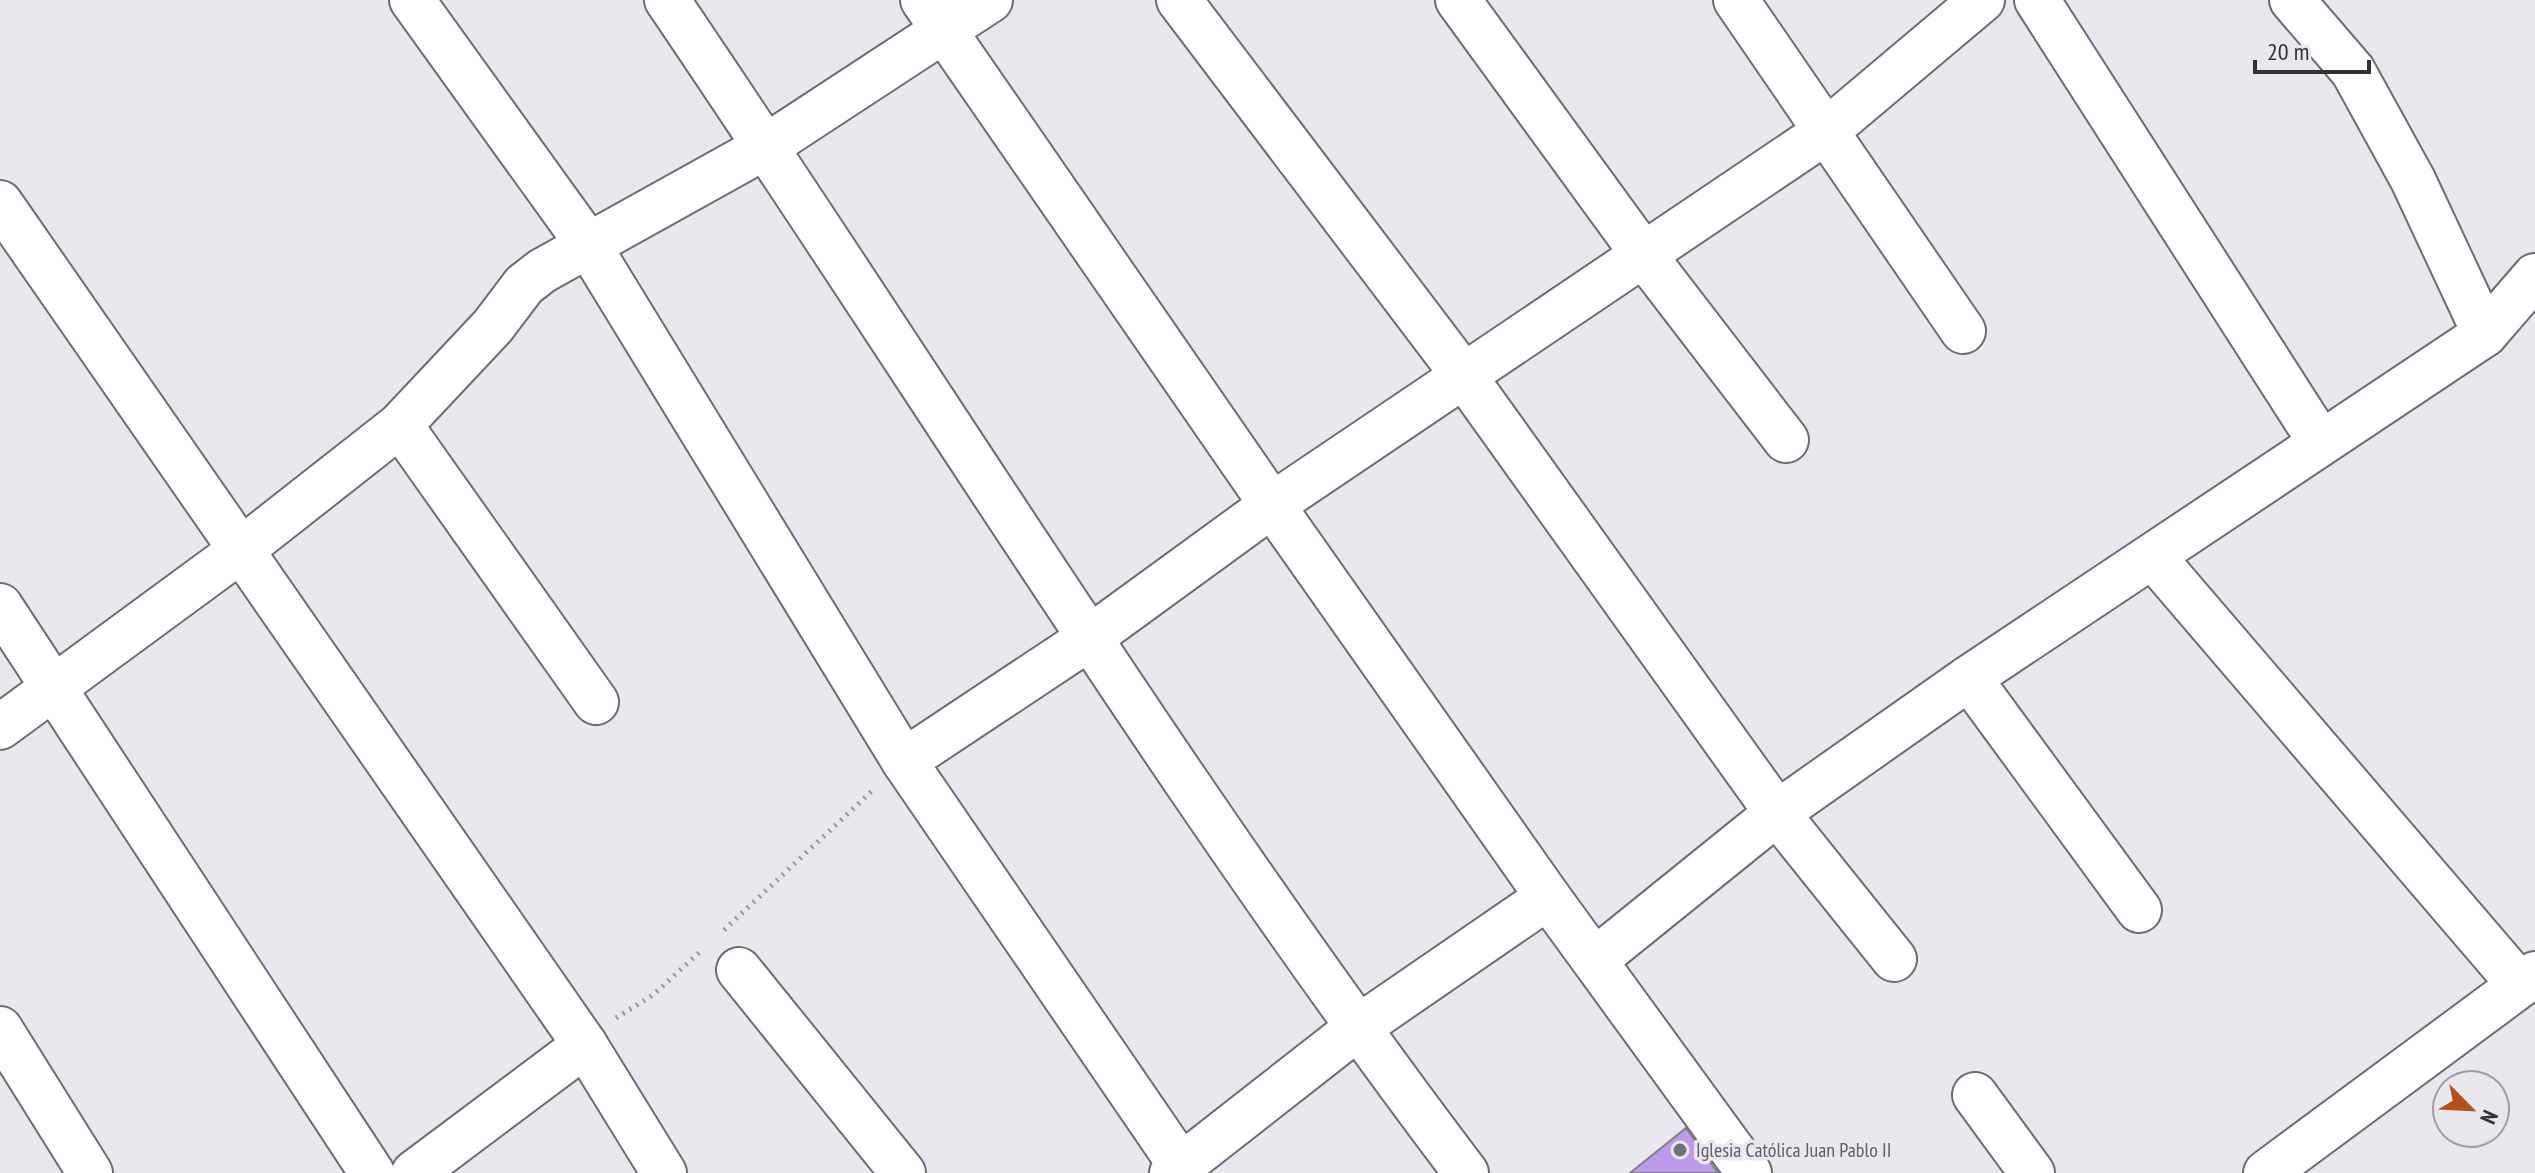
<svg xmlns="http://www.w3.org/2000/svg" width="2535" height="1173" viewBox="0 0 2535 1173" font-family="'PT Sans Narrow',sans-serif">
<rect width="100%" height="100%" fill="#eae7ef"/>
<path fill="#bc9beb" stroke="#827f87" stroke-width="2" d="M1686 1128 1718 1173H1630Z"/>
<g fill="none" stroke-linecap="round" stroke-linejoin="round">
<defs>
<g id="minor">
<path d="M412 0 587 243 904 761 1186 1173"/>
<path d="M667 0C933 392 1180 796 1466 1173"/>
<path d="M923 0 1272 505 1548 897 1749 1173"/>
<path d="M1179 0 1464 376 1777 813 1894 959"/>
<path d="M1458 0 1643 254 1786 440"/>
<path d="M1736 0 1963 331"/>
<path d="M2037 0 2321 443"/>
<path d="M2292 0 2353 71 2413 180 2485 334"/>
<path d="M0 203 585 1045 664 1173"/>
<path d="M400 425 596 702"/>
<path d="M2154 558 2519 984"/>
<path d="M0 606 372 1173"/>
<path d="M1969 678 2139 910"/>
<path d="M0 727 241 550 400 425 493 326 524 285 542 271 767 146 990 0"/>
<path d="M904 761 1088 639 1272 505 1824 133 1982 0"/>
<path d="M1595 960 1777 813 1969 678 2485 334 2535 276"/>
<path d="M739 970 903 1173"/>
<path d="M0 1029 90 1173"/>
<path d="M1975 1095 2032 1173"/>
<path d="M414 1173 585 1045"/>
<path d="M1172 1173 1356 1029 1548 897"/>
<path d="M2266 1173 2535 974"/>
</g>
</defs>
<use href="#minor" stroke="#6e6c73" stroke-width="48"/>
<g stroke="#99969d" stroke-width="5" stroke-dasharray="2 6" stroke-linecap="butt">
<path d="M724 930 874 789"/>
<path d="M616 1018 653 995 702 950"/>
</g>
<use href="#minor" stroke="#fff" stroke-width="44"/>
</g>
<circle fill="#6b7280" stroke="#eae7ef" stroke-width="3" cx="1680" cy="1150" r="8"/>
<g text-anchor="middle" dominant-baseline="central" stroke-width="7" stroke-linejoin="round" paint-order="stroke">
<g font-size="20" fill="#5b616d" stroke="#eae7ef" text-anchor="start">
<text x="1696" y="1150">Iglesia Católica Juan Pablo II</text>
</g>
</g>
<g transform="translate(2471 1109) rotate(114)"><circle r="38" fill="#eae7ef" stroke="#a19ea5" stroke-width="2"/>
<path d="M0-6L14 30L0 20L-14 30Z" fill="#b34e1d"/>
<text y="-12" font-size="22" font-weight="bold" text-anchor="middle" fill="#333135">N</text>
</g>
<path d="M2255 60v12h114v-12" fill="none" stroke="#333135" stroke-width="4"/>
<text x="2267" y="60" font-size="24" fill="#333135" stroke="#eae7ef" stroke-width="6" paint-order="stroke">20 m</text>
</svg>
